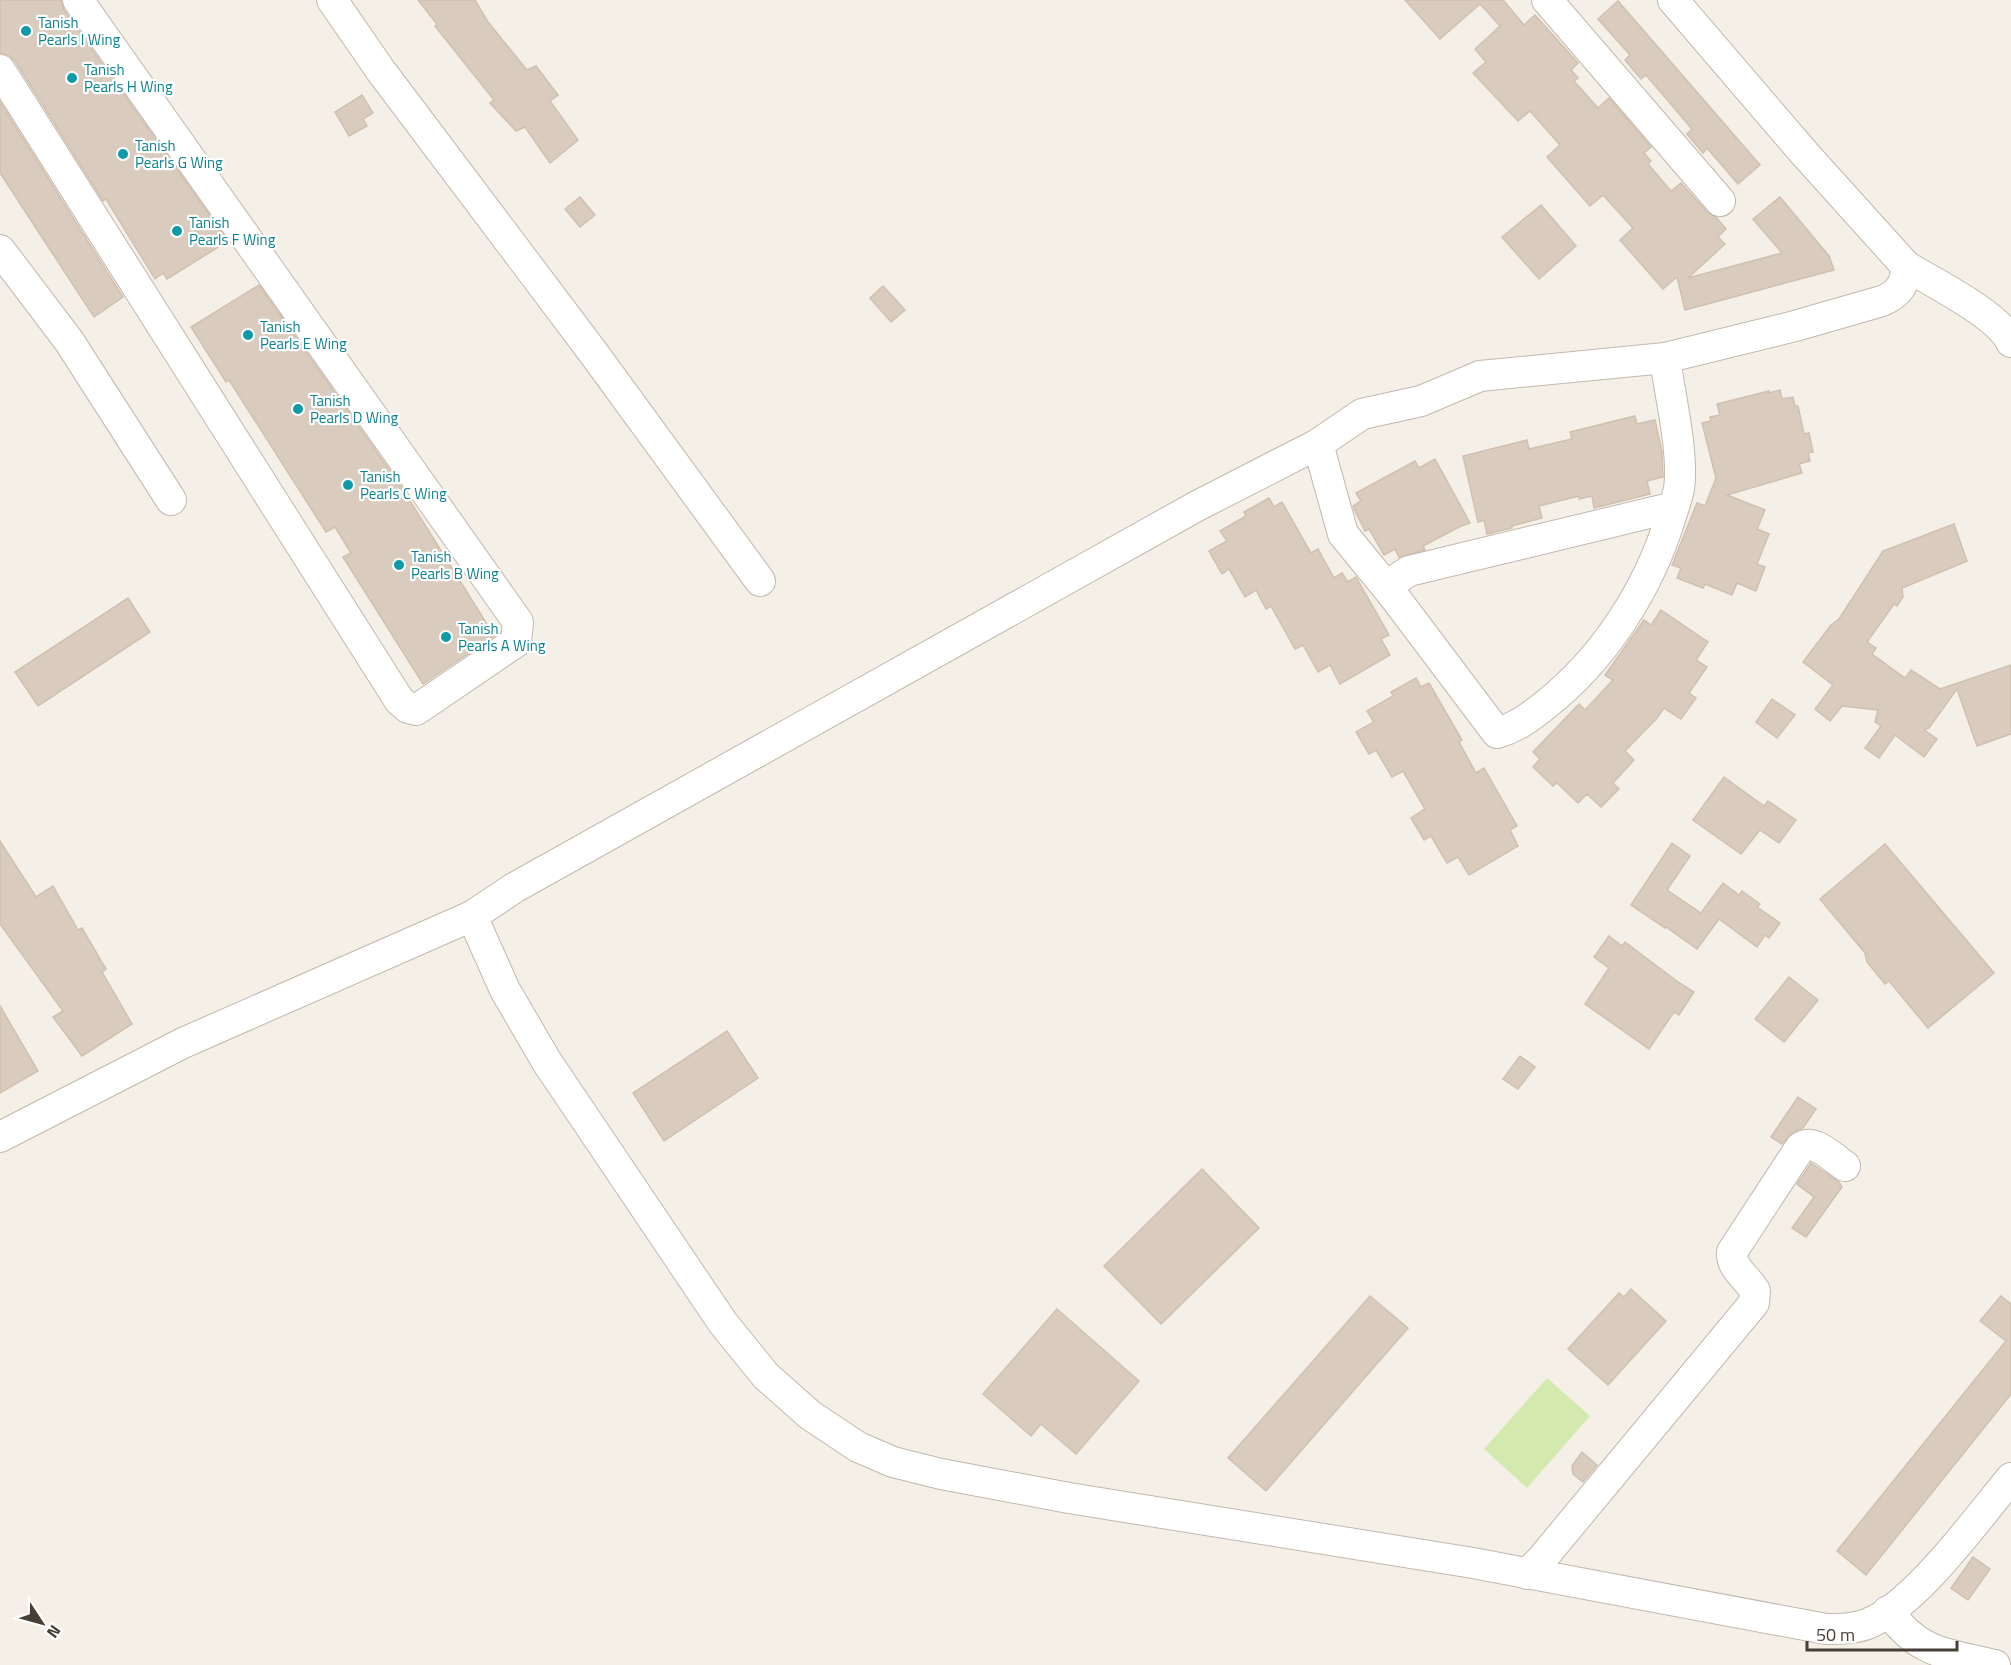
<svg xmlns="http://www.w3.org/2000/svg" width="2011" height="1665" viewBox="0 0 2011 1665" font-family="'Titillium Web',sans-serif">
<rect width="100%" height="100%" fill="#f4efe7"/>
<path fill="#d4e9ae" d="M1547 1378 1590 1416 1527 1488 1484 1449Z"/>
<g fill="#d9ccbf" stroke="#d1c0af" stroke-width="1.5">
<path d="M0 0H61L64 10 228 241 167 279 163 273 155 279 106 199 103 201 15 61 8 55 0 53Z"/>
<path d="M418 0H475L488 22 527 70 536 66 558 95 550 101 578 140 550 163 525 127 516 131 490 103 494 100 435 26 437 24Z"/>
<path d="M1405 0H1503L1524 25 1535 15 1578 63 1571 70 1578 78 1574 81 1598 108 1609 98 1651 147 1644 153 1651 161 1648 164 1671 191 1681 183 1707 212 1716 217 1726 229 1718 237 1725 244 1688 278 1782 253 1753 219 1780 197 1829 256 1834 270 1685 310 1677 277 1663 289 1620 240 1633 228 1603 195 1590 206 1547 157 1560 145 1530 111 1518 121 1473 73 1486 62 1475 49 1500 26 1480 4 1440 39Z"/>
<path d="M1618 1 1760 165 1738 184 1707 148 1703 153 1687 134 1692 129 1646 75 1641 79 1625 60 1630 55 1598 19Z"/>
<path d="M362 95 373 113 363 119 367 126 349 136 335 112Z"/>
<path d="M0 102 123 297 94 317 0 173Z"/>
<path d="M580 197 595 215 580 227 565 209Z"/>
<path d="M1541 205 1576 246 1539 279 1502 237Z"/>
<path d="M259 285 400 485 490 629 492 628 496 635 423 684 343 557 351 553 335 527 326 532 229 380 226 382 191 327Z"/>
<path d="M883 286 905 310 891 322 870 298Z"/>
<path d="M1780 390 1782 399 1793 397 1795 406H1798L1804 434 1809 433 1813 452 1808 453 1810 461 1799 464 1802 473 1727 495 1765 510 1757 529 1769 534 1757 564 1765 567 1756 591 1737 583 1732 595 1705 584 1703 588 1677 578 1681 568 1672 565 1697 503 1705 506 1716 478 1702 423 1711 421 1710 417 1720 415 1717 404 1769 391V393Z"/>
<path d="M1635 416 1637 424 1655 420 1662 452 1663 477 1647 481 1650 494 1594 508 1592 496 1579 499V496L1539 506 1542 518 1512 526V528L1487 534 1484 520 1478 522 1463 456 1527 440 1529 449 1572 439 1570 432Z"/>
<path d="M1435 459 1470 523 1461 526 1423 546 1425 550 1399 557 1395 549 1384 555 1369 529 1365 531 1355 511 1353 506 1361 501 1356 493 1415 461 1419 468Z"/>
<path d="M1269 498 1274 507 1282 502 1311 553 1318 549 1334 578 1342 573 1348 582 1356 577 1389 635 1381 639 1390 655 1340 684 1330 665 1318 672 1303 645 1295 649 1271 606 1266 609 1256 590 1245 597 1229 569 1222 574 1209 551 1227 541 1220 531 1246 516 1244 512Z"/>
<path d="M1954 524 1967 561 1902 588 1903 597 1897 606 1894 604 1867 642 1876 648 1872 654 1905 678 1911 670 1940 689 2011 665V734L1977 746 1957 689 1929 728 1924 730 1937 739 1924 757 1895 735 1879 758 1865 748 1881 726 1875 722 1878 710 1842 706 1830 721 1815 709 1833 685 1803 662 1831 625 1839 619 1883 551Z"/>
<path d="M128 598 150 632 38 706 15 672Z"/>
<path d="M1661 610 1708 642 1696 660 1707 667 1689 693 1696 698 1681 719 1664 708 1657 718 1625 751 1634 760 1613 783 1619 789 1601 807 1587 794 1578 803 1557 783 1553 786 1533 767 1540 759 1533 752 1579 704 1585 710 1613 680 1605 675 1644 620 1651 625Z"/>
<path d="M1416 678 1421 687 1429 683 1462 740 1459 742 1476 773 1484 768 1517 826 1510 830 1518 846 1469 875 1458 857 1447 863 1431 836 1424 840 1411 818 1425 809 1403 771 1392 777 1376 750 1369 754 1356 732 1374 722 1367 711 1393 696 1391 692Z"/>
<path d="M1772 699 1795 715 1777 738 1756 722Z"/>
<path d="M1724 777 1764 806 1768 801 1796 820 1779 843 1760 830 1741 854 1693 820Z"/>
<path d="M0 841 36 897 53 886 78 930 82 928 106 969 102 972 132 1024 82 1056 53 1017 63 1011 0 924Z"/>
<path d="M1672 843 1690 856 1667 890 1701 913 1723 883 1739 895 1742 891 1760 904 1757 907 1780 923 1769 938 1765 935 1757 947 1719 919 1697 949 1666 927 1665 928 1631 905Z"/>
<path d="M1885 844 1994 973 1928 1028 1889 981 1885 984 1867 962 1865 953 1820 899Z"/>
<path d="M1609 936 1622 946 1625 942 1678 982 1694 992 1679 1015 1674 1012 1649 1049 1585 1004 1609 968 1594 957Z"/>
<path d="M1789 977 1818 1000 1784 1042 1755 1019Z"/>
<path d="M0 1006 38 1071 0 1093Z"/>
<path d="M727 1031 758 1078 664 1141 633 1093Z"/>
<path d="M1520 1056 1535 1067 1518 1089 1503 1079Z"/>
<path d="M1798 1097 1816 1109 1803 1128 1792 1133 1782 1144 1771 1137Z"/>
<path d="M1811 1163 1839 1182 1842 1187 1806 1237 1792 1228 1814 1197 1797 1184Z"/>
<path d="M1202 1169 1259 1228 1161 1324 1104 1266Z"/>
<path d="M1631 1289 1666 1321 1608 1385 1568 1349 1619 1293 1624 1297Z"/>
<path d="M1370 1296 1408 1328 1266 1491 1228 1458Z"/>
<path d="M2001 1296 2011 1304V1394L1866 1575 1837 1551 2006 1341 1980 1321Z"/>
<path d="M1057 1309 1139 1381 1076 1454 1041 1424 1031 1436 983 1394Z"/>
<path d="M1582 1452 1597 1465 1583 1482 1573 1474 1572 1466Z"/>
<path d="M1973 1557 1990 1569 1968 1600 1951 1588Z"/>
</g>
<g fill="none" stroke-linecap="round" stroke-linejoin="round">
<defs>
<g id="minor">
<path d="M332 0 381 71 592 351 760 581"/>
<path d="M1547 0 1720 201"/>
<path d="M1673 0 1805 154 1906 266C1906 284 1899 294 1882 301L1795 326 1665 358C1670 397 1684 452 1679 489 1677 498 1674 507 1671 516 1649 589 1604 659 1544 706 1529 718 1515 728 1497 733L1393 595 1394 581 1409 571 1674 507"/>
<path d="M0 70 399 700 408 708 416 710 516 642 518 622 78 0"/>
<path d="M0 250 69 341 171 500"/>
<path d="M1906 266C1932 282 1999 315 2011 342"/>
<path d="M1665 358 1480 376 1421 401 1362 414 1318 444 1197 506 514 888 472 916 505 990 547 1062 723 1323 766 1376 810 1415 858 1447 893 1462 941 1474 1069 1498 1473 1563 1826 1629C1840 1629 1854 1629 1867 1624 1915 1605 1977 1519 2011 1478"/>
<path d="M1318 444 1343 534 1393 595"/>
<path d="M0 1137 183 1043 472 916"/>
<path d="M1527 1574 1541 1560 1754 1303 1755 1291C1747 1277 1731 1269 1732 1252L1800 1148C1813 1137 1833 1158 1845 1166"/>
<path d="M1888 1611C1920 1655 1946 1653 1995 1665"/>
</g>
</defs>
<use href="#minor" stroke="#c3b8ac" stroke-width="32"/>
<use href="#minor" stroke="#fff" stroke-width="30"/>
</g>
<g fill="#0f9aa8" stroke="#fff" stroke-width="2">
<circle cx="26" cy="31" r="6"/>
<circle cx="72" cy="78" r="6"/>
<circle cx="123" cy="154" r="6"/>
<circle cx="177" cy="231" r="6"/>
<circle cx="248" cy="335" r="6"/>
<circle cx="298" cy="409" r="6"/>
<circle cx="348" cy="485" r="6"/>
<circle cx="399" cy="565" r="6"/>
<circle cx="446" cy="637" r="6"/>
</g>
<g text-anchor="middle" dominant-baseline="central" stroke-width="4.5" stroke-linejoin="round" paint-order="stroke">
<g font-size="15" fill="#0d838f" stroke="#fff" text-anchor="start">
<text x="38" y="22">Tanish<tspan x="38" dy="17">Pearls I Wing</tspan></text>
<text x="84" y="69">Tanish<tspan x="84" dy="17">Pearls H Wing</tspan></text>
<text x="135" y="145">Tanish<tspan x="135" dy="17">Pearls G Wing</tspan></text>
<text x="189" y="222">Tanish<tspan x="189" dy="17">Pearls F Wing</tspan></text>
<text x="260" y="326">Tanish<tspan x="260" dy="17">Pearls E Wing</tspan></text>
<text x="310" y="400">Tanish<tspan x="310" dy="17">Pearls D Wing</tspan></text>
<text x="360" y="476">Tanish<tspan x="360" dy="17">Pearls C Wing</tspan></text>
<text x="411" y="556">Tanish<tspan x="411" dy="17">Pearls B Wing</tspan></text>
<text x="458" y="628">Tanish<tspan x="458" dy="17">Pearls A Wing</tspan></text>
</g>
</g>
<g transform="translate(42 1623) rotate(126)" stroke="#ffffff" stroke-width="4.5" paint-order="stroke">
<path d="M0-4.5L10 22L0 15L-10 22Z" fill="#473e35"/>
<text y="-9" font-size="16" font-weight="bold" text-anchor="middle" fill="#473e35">N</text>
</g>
<path d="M1807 1641v9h150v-9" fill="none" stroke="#473e35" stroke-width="3"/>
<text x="1816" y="1641" font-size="18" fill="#473e35" stroke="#ffffff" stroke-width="4.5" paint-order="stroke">50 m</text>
</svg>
